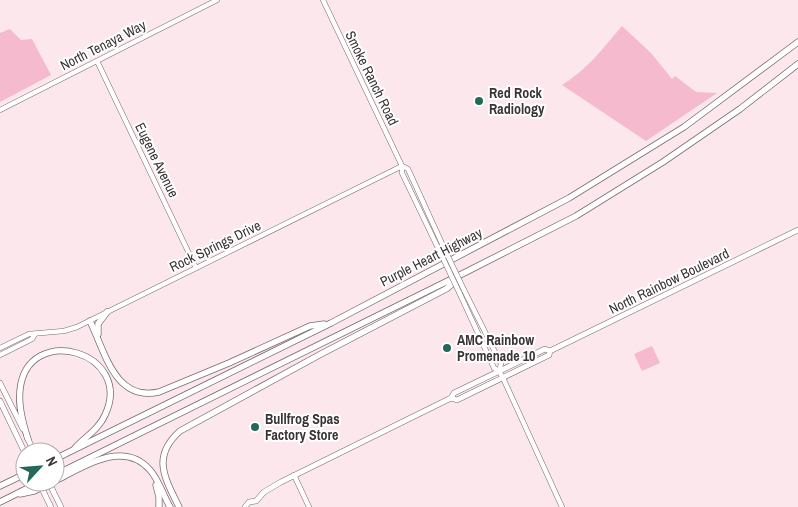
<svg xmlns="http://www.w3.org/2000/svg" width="798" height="507" viewBox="0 0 798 507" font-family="'Archivo Narrow',sans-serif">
<rect width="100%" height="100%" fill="#fce7ed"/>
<g fill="#f5bacd">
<path d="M622 26 651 53 672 79 675 76 696 92 717 93 646 141 562 85C587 70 603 48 622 26Z"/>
<path d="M10 29 21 40 32 39 51 75 0 102V33Z"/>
<path d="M652 346 660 363 642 371 634 354Z"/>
</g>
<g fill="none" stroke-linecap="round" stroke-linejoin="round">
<defs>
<g id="secondary">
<path d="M323 0 402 166V173L439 250"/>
<path d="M97 61 196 268"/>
<path d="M0 110 217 0"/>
<path d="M402 166 408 169 444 248"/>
<path d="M464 290 501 364 499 371"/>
<path d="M459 292 494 368 499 371 503 378 562 507"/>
<path d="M0 348 29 334 64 331 77 327 402 166"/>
<path d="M0 355 32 339 35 334"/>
<path d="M294 475 309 507"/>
</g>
<g id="primary">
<path d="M0 383 23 429"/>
<path d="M451 398 457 400 549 355 550 351 798 230"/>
<path d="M0 401 25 453"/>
<path d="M27 437 34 452"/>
<path d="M53 491 61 507"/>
<path d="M45 495 51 507"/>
<path d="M245 507 249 502 256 501 264 492 281 482 451 398 454 393 545 349 550 351"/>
</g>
<g id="highway">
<path d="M90 321C105 352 115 402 159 392L229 363 310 326 324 324"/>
<path d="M98 334V324L107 312"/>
<path d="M28 439C23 424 18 407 20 390 27 321 135 352 105 415 99 429 85 437 75 448"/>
<path d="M55 459 331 323 569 198 684 127 798 42"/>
<path d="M55 475 468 271 576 216 663 162 740 109 798 64"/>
<path d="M55 481C83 467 123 439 150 470 159 480 163 495 170 507"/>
<path d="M156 485 159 497V507"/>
<path d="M0 486 25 474"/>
<path d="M20 494 34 491 53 482"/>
<path d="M0 502 40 482"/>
<path d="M179 507C165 478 151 457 180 431L321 354 446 289 457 280"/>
</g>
</defs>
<use href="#secondary" stroke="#7c6a70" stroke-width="5.5"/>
<use href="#primary" stroke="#7c6a70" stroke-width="6"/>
<use href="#highway" stroke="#7c6a70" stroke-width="7"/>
<use href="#secondary" stroke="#fff" stroke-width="4.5"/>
<use href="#primary" stroke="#fff" stroke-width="5"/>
<use href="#highway" stroke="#fff" stroke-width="5.5"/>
<defs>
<g id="secondary-bridge">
<path d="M444 248 464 290"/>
<path d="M439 250 459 292"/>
</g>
<g id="primary-bridge">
<path d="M39 482 45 495"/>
<path d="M49 482 53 491"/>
</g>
</defs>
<use href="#secondary-bridge" stroke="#7c6a70" stroke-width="5.5" stroke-linecap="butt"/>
<use href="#primary-bridge" stroke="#7c6a70" stroke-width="6" stroke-linecap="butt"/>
<use href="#secondary-bridge" stroke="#fff" stroke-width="4.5"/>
<use href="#primary-bridge" stroke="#fff" stroke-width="5"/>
</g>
<g fill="#23685a" stroke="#fff" stroke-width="2">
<circle cx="479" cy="101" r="5"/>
<circle cx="447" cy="348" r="5"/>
<circle cx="255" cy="427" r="5"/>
</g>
<g text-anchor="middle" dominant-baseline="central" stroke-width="4" stroke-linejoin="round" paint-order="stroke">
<g font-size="14" fill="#3b3436" stroke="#fff">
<text transform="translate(103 45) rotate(-27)">North Tenaya Way</text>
<text transform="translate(372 78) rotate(64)">Smoke Ranch Road</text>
<text transform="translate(157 160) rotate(64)">Eugene Avenue</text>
<text transform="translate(215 246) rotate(-26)">Rock Springs Drive</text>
<text transform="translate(431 257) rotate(-27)">Purple Heart Highway</text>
<text transform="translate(669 281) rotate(-26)">North Rainbow Boulevard</text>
</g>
<g font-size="14" font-weight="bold" fill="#3b3436" stroke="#fff" text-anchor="start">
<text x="489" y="93">Red Rock<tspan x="489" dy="16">Radiology</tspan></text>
<text x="457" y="340">AMC Rainbow<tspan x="457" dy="16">Promenade 10</tspan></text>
<text x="265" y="419">Bullfrog Spas<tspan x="265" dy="16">Factory Store</tspan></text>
</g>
</g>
<g transform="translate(40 467) rotate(64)"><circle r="24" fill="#ffffff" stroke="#b1aeaf"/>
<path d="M0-4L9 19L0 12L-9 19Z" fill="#23685a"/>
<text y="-8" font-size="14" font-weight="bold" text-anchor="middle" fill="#3b3436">N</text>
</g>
</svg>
